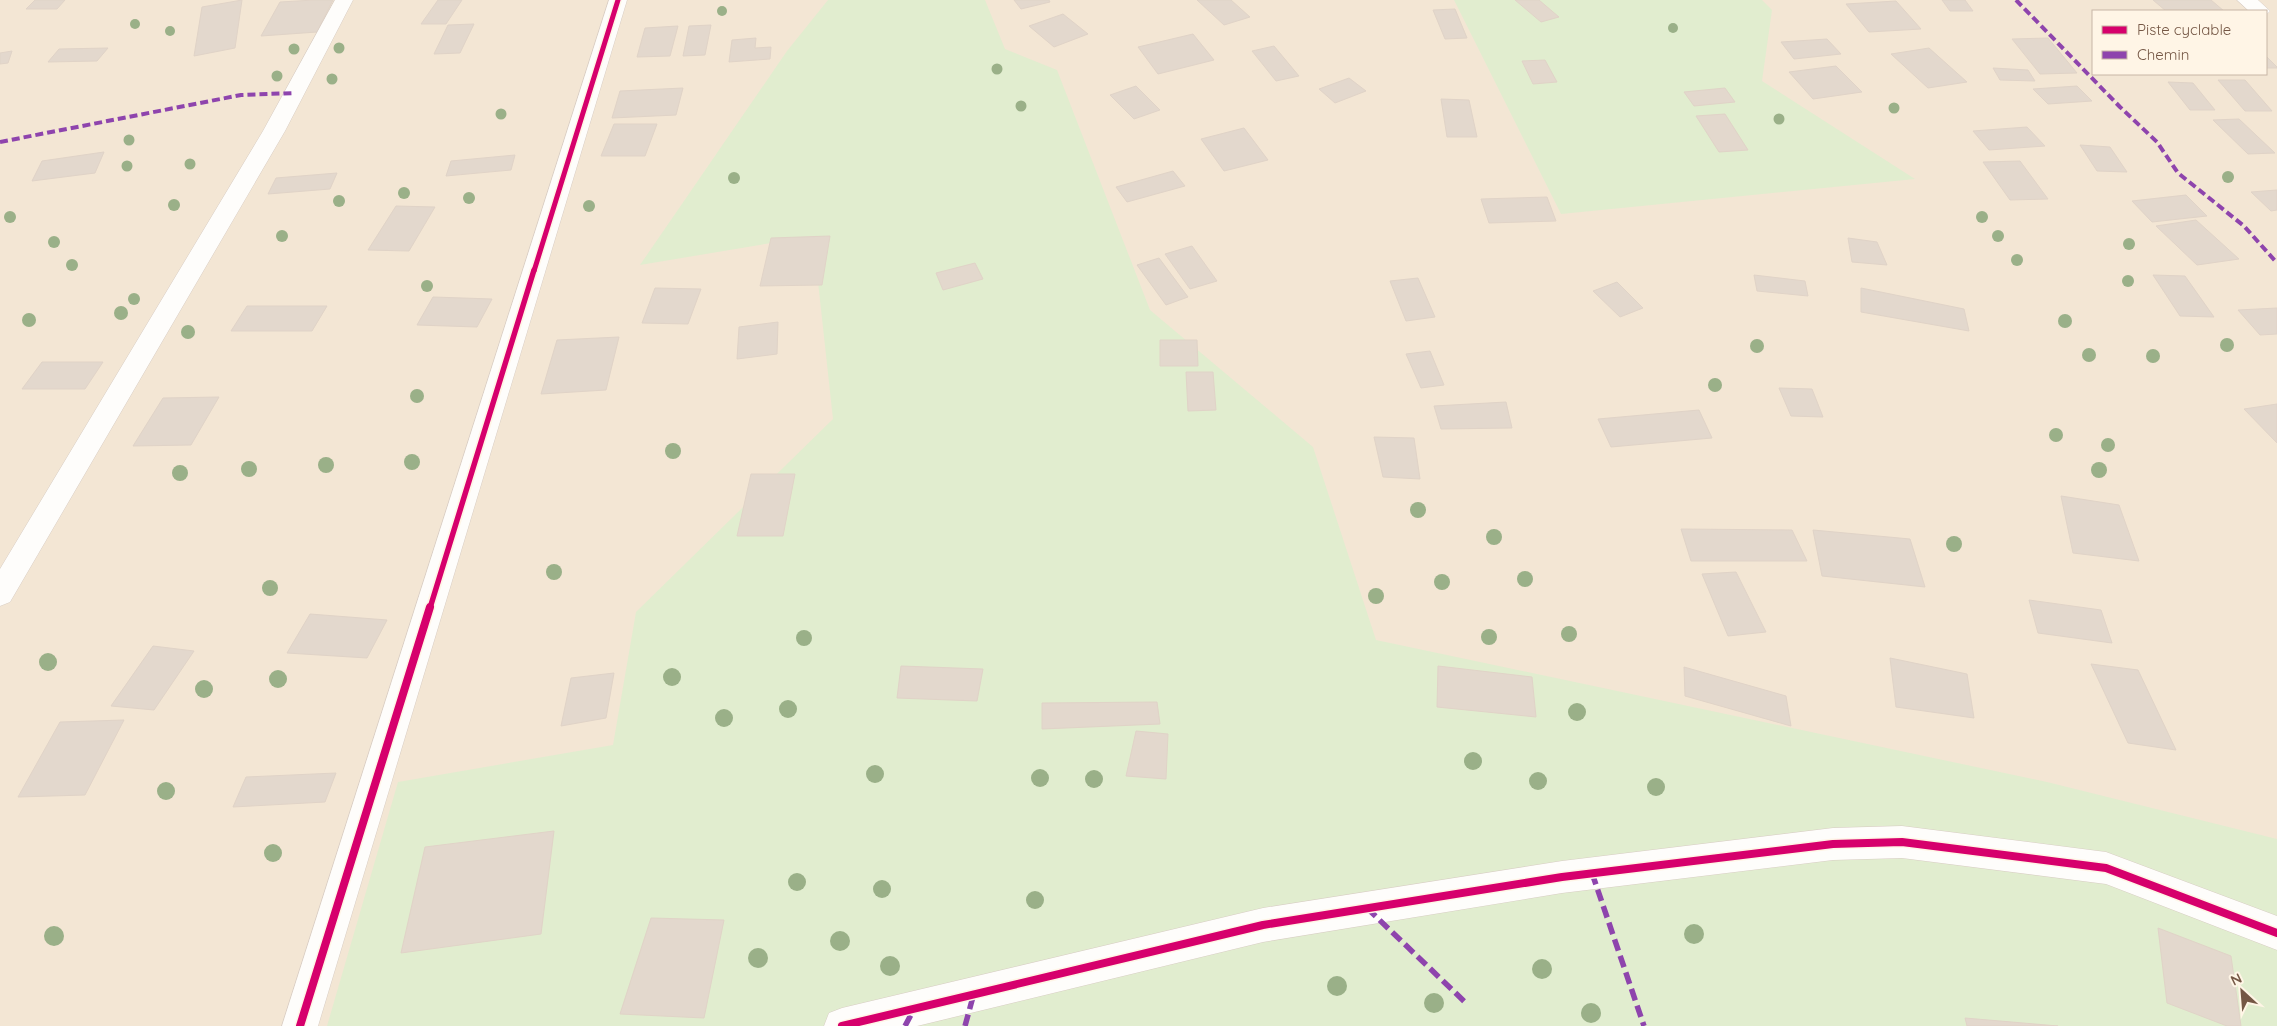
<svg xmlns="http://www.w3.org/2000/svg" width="2277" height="1026" viewBox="0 0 2277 1026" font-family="Quicksand,sans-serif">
<rect width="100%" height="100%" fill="#f7f0e5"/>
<path fill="#f3e6d4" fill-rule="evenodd" d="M0 0H2277V1026H0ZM2093 11H2266V74H2093Z"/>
<g fill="#e1edcf">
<path d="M828 0H985L1005 49 1057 70 1150 310 1313 447 1376 640 2047 782 2277 839V1026H327L398 782 613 745 636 612 833 419 813 236 640 265 787 51Z"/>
<path d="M1454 0H1762L1772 10 1762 81 1915 179 1561 214Z"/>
</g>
<g fill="#e3d8cd" stroke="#e0d3c7">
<path d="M35 0H65L57 9H26Z"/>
<path d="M242 0 235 48 194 56 202 7Z"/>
<path d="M314 0H333L317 32 261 36 280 2Z"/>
<path d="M438 0H462L446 24H421Z"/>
<path d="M1014 0H1049L1050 2 1021 9Z"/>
<path d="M1197 0H1231L1250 17 1224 25Z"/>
<path d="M1515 0H1539L1559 17 1541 22Z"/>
<path d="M1942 0H1965L1973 11H1950Z"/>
<path d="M2153 0H2211L2224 11H2166Z"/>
<path d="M1896 1 1921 29 1869 32 1846 4Z"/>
<path d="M1455 9 1467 38 1445 39 1433 10Z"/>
<path d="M1063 14 1088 34 1054 47 1029 26Z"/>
<path d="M474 24 460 53 434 54 448 25Z"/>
<path d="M711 25 705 55 683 56 689 26Z"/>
<path d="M678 26 670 56 637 57 645 28Z"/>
<path d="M1193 34 1214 60 1158 74 1138 47Z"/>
<path d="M756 38 755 48 771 47 770 59 729 62 732 40Z"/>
<path d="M2048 38 2077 73 2040 74 2012 39Z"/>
<path d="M1827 39 1841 54 1794 59 1781 42Z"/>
<path d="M1274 46 1299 76 1276 81 1252 51Z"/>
<path d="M108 48 97 61 48 62 59 49Z"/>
<path d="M1929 48 1967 82 1928 88 1891 54Z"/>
<path d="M12 51 8 63 0 64V53Z"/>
<path d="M2266 56 2277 67V68H2266Z"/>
<path d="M1545 60 1557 82 1533 84 1522 61Z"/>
<path d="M1836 66 1862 92 1813 99 1789 72Z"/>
<path d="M1993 68 2028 70 2035 81 2000 80Z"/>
<path d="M1349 78 1366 91 1335 103 1319 89Z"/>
<path d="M2218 80H2245L2272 111H2245Z"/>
<path d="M2168 82 2193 83 2215 110H2190Z"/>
<path d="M1136 86 1160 110 1134 119 1110 95Z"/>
<path d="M2077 86 2092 101 2048 104 2033 89Z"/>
<path d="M683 88 676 115 612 118 620 91Z"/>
<path d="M1725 88 1735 102 1694 106 1684 92Z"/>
<path d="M1441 99 1469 100 1477 137H1447Z"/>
<path d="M1725 114 1748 150 1719 152 1696 116Z"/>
<path d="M2239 119 2275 153 2248 154 2213 120Z"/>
<path d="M614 124H657L645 156H601Z"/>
<path d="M2027 127 2045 146 1989 150 1973 131Z"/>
<path d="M1244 128 1268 160 1224 171 1201 139Z"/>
<path d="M2080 145 2110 147 2127 172 2097 171Z"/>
<path d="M104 152 95 173 32 181 42 161Z"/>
<path d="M515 155 511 170 446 176 451 161Z"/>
<path d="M2020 161 2048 199 2010 200 1983 162Z"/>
<path d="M1173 171 1185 186 1127 202 1116 187Z"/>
<path d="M337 173 330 189 268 194 276 178Z"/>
<path d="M2277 190V210L2271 211 2251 192Z"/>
<path d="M2186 195 2207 216 2152 222 2132 201Z"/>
<path d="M1547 197 1556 221 1489 223 1481 199Z"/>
<path d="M396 206 435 207 409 251 368 250Z"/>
<path d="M2196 220 2239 259 2197 265 2156 226Z"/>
<path d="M830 236 822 285 760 286 771 238Z"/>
<path d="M1848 238 1877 242 1887 265 1852 262Z"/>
<path d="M1192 246 1217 281 1190 289 1165 254Z"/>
<path d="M1159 258 1188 297 1166 305 1137 265Z"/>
<path d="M975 263 983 279 943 290 936 273Z"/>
<path d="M1754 275 1805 281 1808 296 1757 291Z"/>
<path d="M2153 275 2185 276 2214 317 2180 316Z"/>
<path d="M1418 278 1435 317 1406 321 1390 281Z"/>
<path d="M1617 282 1643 308 1620 317 1593 291Z"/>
<path d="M655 288 701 289 688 324 642 323Z"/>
<path d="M1861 288 1964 309 1969 331 1861 312Z"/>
<path d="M433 297 492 299 477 327 417 325Z"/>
<path d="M247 306H327L312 331H231Z"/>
<path d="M2277 308V334L2260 335 2238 310Z"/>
<path d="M778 322 777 354 737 359 739 327Z"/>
<path d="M619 337 606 390 541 394 557 340Z"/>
<path d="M1160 340H1197L1198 366H1160Z"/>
<path d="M1430 351 1444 385 1421 388 1406 354Z"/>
<path d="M42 362H103L85 389H22Z"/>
<path d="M1186 372H1213L1216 410 1188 411Z"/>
<path d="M1779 388 1812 389 1823 417 1791 416Z"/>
<path d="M219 397 191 445 133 446 163 398Z"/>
<path d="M1506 402 1512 428 1441 429 1434 406Z"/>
<path d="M2277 404V443L2244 409Z"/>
<path d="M1699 410 1712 438 1611 447 1598 419Z"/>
<path d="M1374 437 1414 438 1420 479 1383 477Z"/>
<path d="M751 474H795L783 536H737Z"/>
<path d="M2061 496 2119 505 2139 561 2073 553Z"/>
<path d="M1681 529 1792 530 1807 561H1691Z"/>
<path d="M1813 530 1910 539 1925 587 1822 576Z"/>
<path d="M1736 572 1766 632 1728 636 1702 574Z"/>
<path d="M2029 600 2101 610 2112 643 2038 633Z"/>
<path d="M310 614 387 620 367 658 287 653Z"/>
<path d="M153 646 194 651 154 710 111 706Z"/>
<path d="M1890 658 1967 674 1974 718 1896 707Z"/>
<path d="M2091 664 2138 670 2176 750 2128 743Z"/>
<path d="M901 666 983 669 977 701 897 698Z"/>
<path d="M1438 666 1532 677 1536 717 1437 707Z"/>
<path d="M1684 667 1786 696 1791 726 1685 696Z"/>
<path d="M614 673 606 718 561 726 571 678Z"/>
<path d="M1157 702 1160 724 1042 729V703Z"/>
<path d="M124 720 85 795 18 797 60 722Z"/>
<path d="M1136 731 1168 734 1166 779 1126 776Z"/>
<path d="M336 773 325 802 233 807 246 777Z"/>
<path d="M554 831 541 934 401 953 425 847Z"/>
<path d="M651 918 724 920 704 1018 620 1014Z"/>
<path d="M2158 928 2231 956 2241 1026H2227L2167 1003Z"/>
<path d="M1965 1018 2058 1026H1967Z"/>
</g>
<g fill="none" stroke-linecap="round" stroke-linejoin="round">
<defs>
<g id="minor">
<path d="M335 0H353L285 131 10 602 0 606V569L263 131Z"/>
<path d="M609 0H627L318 1026H282Z"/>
<path d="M2237 0H2258L2270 11 2266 15V11H2249Z"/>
<path d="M1902 826 2106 852 2277 916V950L2106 884 1902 858 1833 860 1562 893 1263 942 917 1026H824L829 1013 842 1008 1263 908 1562 861 1833 828Z"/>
</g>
</defs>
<use href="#minor" stroke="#d8cdc4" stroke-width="1"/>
<use href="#minor" fill="#fefdfb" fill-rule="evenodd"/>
<g stroke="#8e44ad" stroke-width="4" stroke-dasharray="8 4" stroke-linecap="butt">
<path d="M2016 0 2120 107 2157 142 2178 173 2244 226 2277 263"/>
<path d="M0 142 241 95 295 93"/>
</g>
<g stroke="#8e44ad" stroke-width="5.5" stroke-dasharray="12 5.5" stroke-linecap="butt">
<path d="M1592 873 1644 1026"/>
<path d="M1367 908 1467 1004"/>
<path d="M905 1026 914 1009"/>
<path d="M965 1026 974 993"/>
</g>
<defs>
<path id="cycleway-far2" d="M534 271 618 0"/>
<path id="cycleway-far1" d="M430 608 534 270"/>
<g id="cycleway">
<path d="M300 1026 430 607"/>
<path d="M842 1026 1263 925 1562 877 1833 844 1902 842 2106 868 2277 933"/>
</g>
</defs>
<use href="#cycleway-far2" stroke="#fff5e6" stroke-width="8"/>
<use href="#cycleway-far1" stroke="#fff5e6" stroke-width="9"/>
<use href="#cycleway" stroke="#fff5e6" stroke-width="11"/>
<use href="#cycleway-far2" stroke="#d6006c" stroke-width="5"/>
<use href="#cycleway-far1" stroke="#d6006c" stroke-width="5.5"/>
<use href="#cycleway" stroke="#d6006c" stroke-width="8"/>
</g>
<g fill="#9ab088">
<circle cx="722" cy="11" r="5"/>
<circle cx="135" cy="24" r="5"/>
<circle cx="1673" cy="28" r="5"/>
<circle cx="170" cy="31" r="5"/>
<circle cx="339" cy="48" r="5.5"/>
<circle cx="294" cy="49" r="5.5"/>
<circle cx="997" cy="69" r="5.5"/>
<circle cx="277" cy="76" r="5.5"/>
<circle cx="332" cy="79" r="5.5"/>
<circle cx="1021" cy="106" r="5.5"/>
<circle cx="1894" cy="108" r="5.5"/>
<circle cx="501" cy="114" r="5.5"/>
<circle cx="1779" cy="119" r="5.5"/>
<circle cx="129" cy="140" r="5.5"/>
<circle cx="190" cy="164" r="5.5"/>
<circle cx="127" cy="166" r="5.5"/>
<circle cx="2228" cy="177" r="6"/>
<circle cx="734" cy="178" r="6"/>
<circle cx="404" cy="193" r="6"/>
<circle cx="469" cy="198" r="6"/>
<circle cx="339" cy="201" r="6"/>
<circle cx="174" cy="205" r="6"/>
<circle cx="589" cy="206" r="6"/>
<circle cx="10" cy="217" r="6"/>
<circle cx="1982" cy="217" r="6"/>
<circle cx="282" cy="236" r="6"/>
<circle cx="1998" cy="236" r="6"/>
<circle cx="54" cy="242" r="6"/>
<circle cx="2129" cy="244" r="6"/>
<circle cx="2017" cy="260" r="6"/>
<circle cx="72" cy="265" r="6"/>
<circle cx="2128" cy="281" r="6"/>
<circle cx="427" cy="286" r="6"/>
<circle cx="134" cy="299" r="6"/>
<circle cx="121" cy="313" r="7"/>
<circle cx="29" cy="320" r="7"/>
<circle cx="2065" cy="321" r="7"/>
<circle cx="188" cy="332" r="7"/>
<circle cx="2227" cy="345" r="7"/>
<circle cx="1757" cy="346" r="7"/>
<circle cx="2089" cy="355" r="7"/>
<circle cx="2153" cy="356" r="7"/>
<circle cx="1715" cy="385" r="7"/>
<circle cx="417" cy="396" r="7"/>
<circle cx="2056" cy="435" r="7"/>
<circle cx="2108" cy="445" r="7"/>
<circle cx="673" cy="451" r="8"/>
<circle cx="412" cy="462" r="8"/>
<circle cx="326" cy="465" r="8"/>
<circle cx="249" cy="469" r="8"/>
<circle cx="2099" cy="470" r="8"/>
<circle cx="180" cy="473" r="8"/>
<circle cx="1418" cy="510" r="8"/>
<circle cx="1494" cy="537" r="8"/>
<circle cx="1954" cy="544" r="8"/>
<circle cx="554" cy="572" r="8"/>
<circle cx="1525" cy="579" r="8"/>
<circle cx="1442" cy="582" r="8"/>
<circle cx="270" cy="588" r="8"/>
<circle cx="1376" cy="596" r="8"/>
<circle cx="1569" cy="634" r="8"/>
<circle cx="1489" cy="637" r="8"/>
<circle cx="804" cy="638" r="8"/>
<circle cx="48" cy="662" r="9"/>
<circle cx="672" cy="677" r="9"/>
<circle cx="278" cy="679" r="9"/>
<circle cx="204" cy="689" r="9"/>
<circle cx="788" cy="709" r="9"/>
<circle cx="1577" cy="712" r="9"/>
<circle cx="724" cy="718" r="9"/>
<circle cx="1473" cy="761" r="9"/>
<circle cx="875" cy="774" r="9"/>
<circle cx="1040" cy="778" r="9"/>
<circle cx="1094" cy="779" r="9"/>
<circle cx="1538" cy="781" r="9"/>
<circle cx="1656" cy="787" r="9"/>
<circle cx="166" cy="791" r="9"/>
<circle cx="273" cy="853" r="9"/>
<circle cx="797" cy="882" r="9"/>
<circle cx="882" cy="889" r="9"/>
<circle cx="1035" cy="900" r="9"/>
<circle cx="1694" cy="934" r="10"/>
<circle cx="54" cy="936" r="10"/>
<circle cx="840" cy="941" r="10"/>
<circle cx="758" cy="958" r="10"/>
<circle cx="890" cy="966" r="10"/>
<circle cx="1542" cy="969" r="10"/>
<circle cx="1337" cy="986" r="10"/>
<circle cx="1434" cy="1003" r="10"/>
<circle cx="1591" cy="1013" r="10"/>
</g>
<rect x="2092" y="10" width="175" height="65" fill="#fff5e6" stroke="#c8b6a6"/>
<rect x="2102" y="26" width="25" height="8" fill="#d6006c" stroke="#c8b6a6"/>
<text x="2137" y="35" font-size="15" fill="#755745">Piste cyclable</text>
<rect x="2102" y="51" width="25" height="8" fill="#8e44ad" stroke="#c8b6a6"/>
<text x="2137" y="60" font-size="15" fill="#755745">Chemin</text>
<g transform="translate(2242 991) rotate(334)" stroke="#fff5e6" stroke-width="4" paint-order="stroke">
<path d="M0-4L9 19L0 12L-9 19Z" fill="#755745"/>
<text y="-8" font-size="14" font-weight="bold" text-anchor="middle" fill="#755745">N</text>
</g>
</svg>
